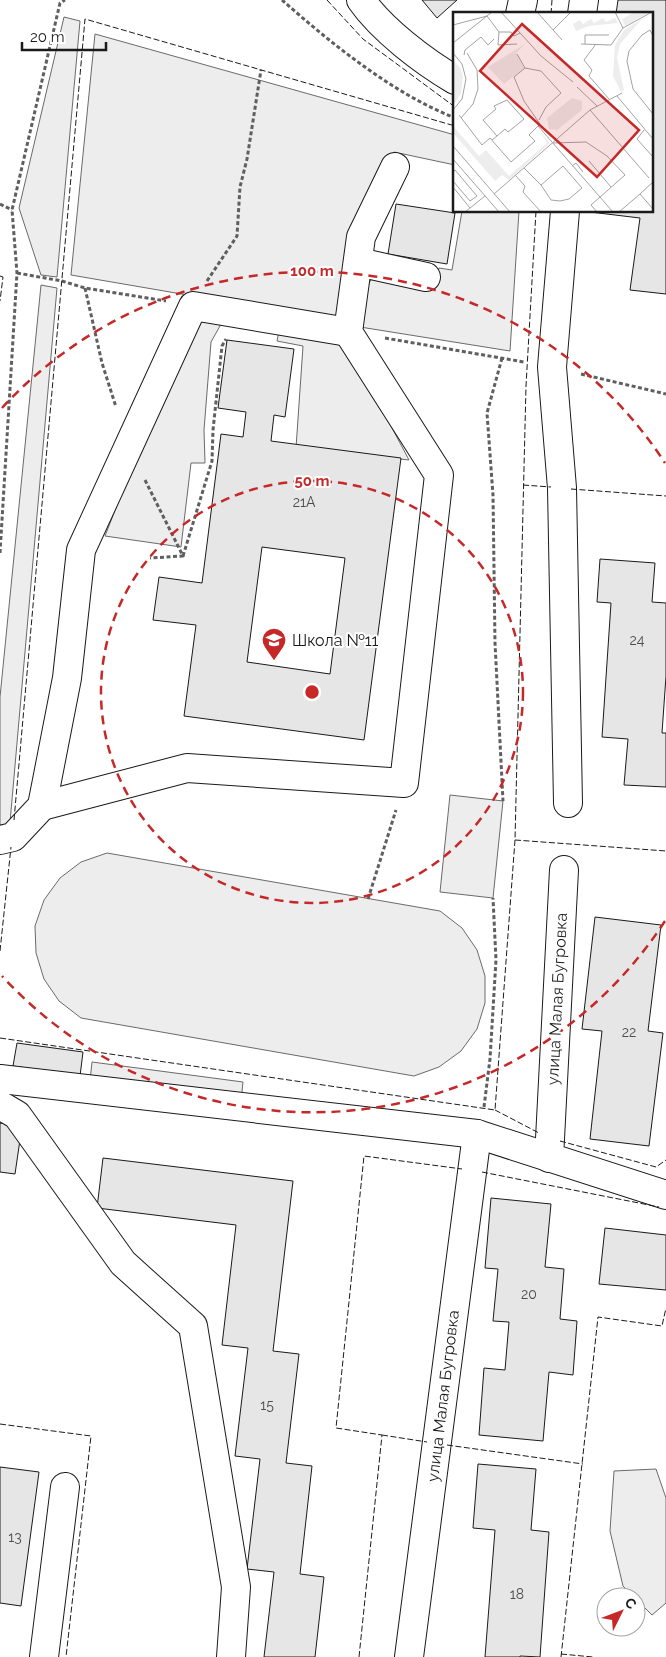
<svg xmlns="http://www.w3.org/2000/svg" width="666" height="1657" viewBox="0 0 666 1657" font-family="Raleway,sans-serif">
<rect width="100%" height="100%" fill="#fff"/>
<g fill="#ededed" stroke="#6a6a6a">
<path d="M64 17 80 21 57 277 41 275 19 208Z"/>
<path d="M95 34 455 135V165L394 152 352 238 339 321 71 275Z"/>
<path d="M462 211H519L510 351 360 327 364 294 374 273 435 285 439 268 452 270Z"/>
<path d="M41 285 57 288 9 834 0 836V697Z"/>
<path d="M197 313 225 317 211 342 204 430 205 463H191L181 547 105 536 131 469Z"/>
<path d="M280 326 333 335 355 358 409 460 296 448 303 346 277 341Z"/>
<path d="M450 795 503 801 493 898 440 892Z"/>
<path d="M107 853 440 911 462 928 477 950 485 976V1003L477 1029 461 1051 439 1067 414 1076 81 1018 59 1001 44 979 36 953 35 926 44 900 60 878 81 862Z"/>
<path d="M92 1062 243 1082 241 1101 90 1081Z"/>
<path d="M656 1469 666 1498V1603L652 1615 623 1586 610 1531 614 1471Z"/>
</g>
<g fill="#e6e6e6" stroke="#1a1a1a" fill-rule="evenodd">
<path d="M422 0H457L437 18Z"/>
<path d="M618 0H666V294L630 290 640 218 590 212 652 211V14H616Z"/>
<path d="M396 204 455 213 447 264 388 254Z"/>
<path d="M227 340 294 349 285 417 274 415 271 441 401 458 364 740 184 716 196 625 153 620 159 577 202 583 221 434 243 437 246 412 218 408ZM262 547 345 558 330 674 247 662Z"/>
<path d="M600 559 655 563 652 602 666 603V676L662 733H666V787L624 785 628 739 602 737 611 603 597 602Z"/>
<path d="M595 917 661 925 648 1031 663 1033 649 1146 590 1139 602 1031 582 1029Z"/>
<path d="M17 1043 83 1052 80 1076 13 1066Z"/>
<path d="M0 1123 22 1126 15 1174 0 1172Z"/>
<path d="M103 1158 293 1181 273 1351 299 1354 286 1463 312 1466 300 1574 324 1577 315 1657H264L274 1572 247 1569 260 1459 235 1456 248 1348 222 1345 236 1225 97 1208Z"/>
<path d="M491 1198 551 1204 545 1267 564 1269 560 1319 577 1321 573 1375 549 1372 543 1441 479 1435 484 1368 505 1370 509 1322 493 1321 498 1269 485 1268Z"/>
<path d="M605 1228 666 1235V1290L599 1284Z"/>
<path d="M478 1464 536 1469 531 1530 549 1532 540 1657 520 1656V1657H485L495 1530 473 1528Z"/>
<path d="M0 1467 39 1472 21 1606 0 1603Z"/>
</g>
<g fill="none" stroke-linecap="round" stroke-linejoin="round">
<defs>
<g id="minor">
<path d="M361 0C382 30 423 61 455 80"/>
<path d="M520 14 523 0"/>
<path d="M582 14 584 0"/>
<path d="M565 211 552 367 562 488 568 803"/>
<path d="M358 262 426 277"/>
<path d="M42 806 187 768 404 783 439 475 348 332 361 237 395 167"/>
<path d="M0 840 13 837 42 806 67 678 81 550 193 306 348 332"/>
<path d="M0 1079 477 1134 666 1195"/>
<path d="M0 1105 17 1115 123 1263 193 1326 236 1587 231 1657"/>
<path d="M549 1158 564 870"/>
<path d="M44 1657 65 1487"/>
<path d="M409 1657 477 1134"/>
</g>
</defs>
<use href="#minor" stroke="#1a1a1a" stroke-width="30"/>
<g stroke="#5f5f5f" stroke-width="3" stroke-dasharray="4 2.5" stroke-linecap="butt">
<path d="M282 0C332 44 392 93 455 118"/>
<path d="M0 204 12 210"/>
<path d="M17 273 62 281 85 288 166 301"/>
<path d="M207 281 237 236 240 187 247 159 261 70"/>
<path d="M85 288 102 363 116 407"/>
<path d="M385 338 524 362"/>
<path d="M502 358 487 413 493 495 495 643 503 801"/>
<path d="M581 374 666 394"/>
<path d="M145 480 183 556 150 558"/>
<path d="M0 553 17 273 12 210 60 3 65 0"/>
<path d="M183 556 212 461 213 430 222 346 226 339"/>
<path d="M368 899 396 810"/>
<path d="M484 1107 490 1059 496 960 493 898"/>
</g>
<use href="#minor" stroke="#fff" stroke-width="28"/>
<g stroke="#1a1a1a" stroke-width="1" stroke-dasharray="6 2.5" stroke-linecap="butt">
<path d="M327 0 363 39 455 107"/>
<path d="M551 14 552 0"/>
<path d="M0 276 3 277 0 301"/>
<path d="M523 485 551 487"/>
<path d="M571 489 666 496"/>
<path d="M14 820 85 19 455 126"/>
<path d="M515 840 666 851"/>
<path d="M0 951 11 847"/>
<path d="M0 1038 495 1110 515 840 526 386 536 211"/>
<path d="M495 1110 539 1133"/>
<path d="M560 1141 656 1167 666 1160"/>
<path d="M482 1172 659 1207"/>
<path d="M0 1424 91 1436 66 1657"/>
<path d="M382 1435 427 1442"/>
<path d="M447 1445 583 1464"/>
<path d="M561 1654 593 1657"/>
<path d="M359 1657 382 1435 336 1428 364 1156 462 1169"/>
<path d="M561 1657 598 1317 662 1326 666 1308"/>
</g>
</g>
<g fill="none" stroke="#c62828" stroke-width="2.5" stroke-dasharray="9 6">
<circle cx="312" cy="692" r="211"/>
<path d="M665 921A421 421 0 0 1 2 976M2 408A421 421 0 0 1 665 463"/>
</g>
<defs>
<symbol id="school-pin" viewBox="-11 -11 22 30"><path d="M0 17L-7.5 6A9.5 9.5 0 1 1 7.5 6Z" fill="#c62828" stroke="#fff"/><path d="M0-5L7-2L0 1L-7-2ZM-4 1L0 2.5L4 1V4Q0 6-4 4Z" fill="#fff"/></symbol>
</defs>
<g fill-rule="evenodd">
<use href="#school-pin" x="260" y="626" width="28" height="38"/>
</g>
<g text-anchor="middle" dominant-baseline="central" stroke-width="4" stroke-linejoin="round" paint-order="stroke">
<g font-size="14" fill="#4d4d4d">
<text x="304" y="502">21А</text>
<text x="637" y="640">24</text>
<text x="629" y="1032">22</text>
<text x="529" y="1294">20</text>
<text x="267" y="1405">15</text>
<text x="15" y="1537">13</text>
<text x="517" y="1594">18</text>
</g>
<g font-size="16" fill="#1a1a1a" stroke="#fff" text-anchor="start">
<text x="292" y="640">Школа №11</text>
</g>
<g font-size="16" fill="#1a1a1a" stroke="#fff">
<text transform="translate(557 999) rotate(-87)">улица Малая Бугровка</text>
<text transform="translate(443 1396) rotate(-83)">улица Малая Бугровка</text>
</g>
</g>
<g transform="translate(453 12)">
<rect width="200" height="200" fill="#fff"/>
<path d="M181 0H197L172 14 169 7ZM150 6 153 10 162 6 165 11 136 14 123 19 120 12 127 8 130 12 138 7 141 11ZM189 7 167 32 164 46 171 78 168 80 160 64 162 33 171 18ZM72 32 63 41 71 56 51 72 35 55ZM0 48 8 57 10 65 8 81 0 94ZM119 86 129 89V98L104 118 96 117 94 106ZM0 114 26 144 33 138 56 164 94 131 86 118 97 131 56 168 49 163 42 169 0 121Z" fill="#ededed"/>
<path fill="none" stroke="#a3a3a3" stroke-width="1" d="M48 0 88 44 120 70M84 0 109 28M162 0 170 16M0 13 34 4 46 20 45 33 64 32M100 18 118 0M46 20H58L61 24 67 21M200 24 197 18 189 23 176 39 174 49 180 77 200 102M0 31 39 0M128 32 158 33 170 16 199 0M132 32V23H156M143 32 131 48 139 58 136 64 156 87M0 41 9 52 13 67 9 87 0 98M64 42 72 56 88 59 108 81 93 95 86 108M11 43 12 38 28 25 35 33 41 27M124 75 144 94M164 84 200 127M137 98 196 166M6 103 29 133 37 126 58 150 82 129 76 123 87 112 71 89 61 65 72 56M8 106 20 92 25 77 24 58 14 41M85 114 160 200M191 118 184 127 200 145M39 128 44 124 30 108 43 97 41 94 54 88 71 107 55 120 52 117 44 124M100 131 133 130 154 144 172 163 138 193 144 200M0 134 57 200M0 147 46 200M136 149 158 175M119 154 123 151 130 160M71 156 88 173 110 154 129 176 116 187 107 189 98 188 88 173M0 160 2 158 24 184 17 189 0 169M62 163 72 174 70 180 88 200M0 175 17 196M41 182 137 98 169 81M187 182 200 170M12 200 32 184M166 200 187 182 200 197"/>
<path fill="#c62828" fill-opacity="0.15" stroke="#c62828" stroke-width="2.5" d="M69 12 186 118 144 165 27 59Z"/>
<rect width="200" height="200" fill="none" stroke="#1a1a1a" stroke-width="2.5"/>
</g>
<circle cx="312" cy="692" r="8" fill="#c62828" stroke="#fff" stroke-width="2.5"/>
<g font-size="15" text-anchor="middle" font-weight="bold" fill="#c62828" stroke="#fff" stroke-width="4" stroke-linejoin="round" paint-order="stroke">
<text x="312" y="276">100 m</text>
<text x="312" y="486">50 m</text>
</g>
<g transform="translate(621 1612) rotate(48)"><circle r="24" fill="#ffffff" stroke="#a3a3a3"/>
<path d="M0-4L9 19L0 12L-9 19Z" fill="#c62828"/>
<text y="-8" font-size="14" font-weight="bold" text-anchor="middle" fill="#1a1a1a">С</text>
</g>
<path d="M22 42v8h84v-8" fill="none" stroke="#1a1a1a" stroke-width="2.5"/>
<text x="30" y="42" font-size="15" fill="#1a1a1a" stroke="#ffffff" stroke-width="4" paint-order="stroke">20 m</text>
</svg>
